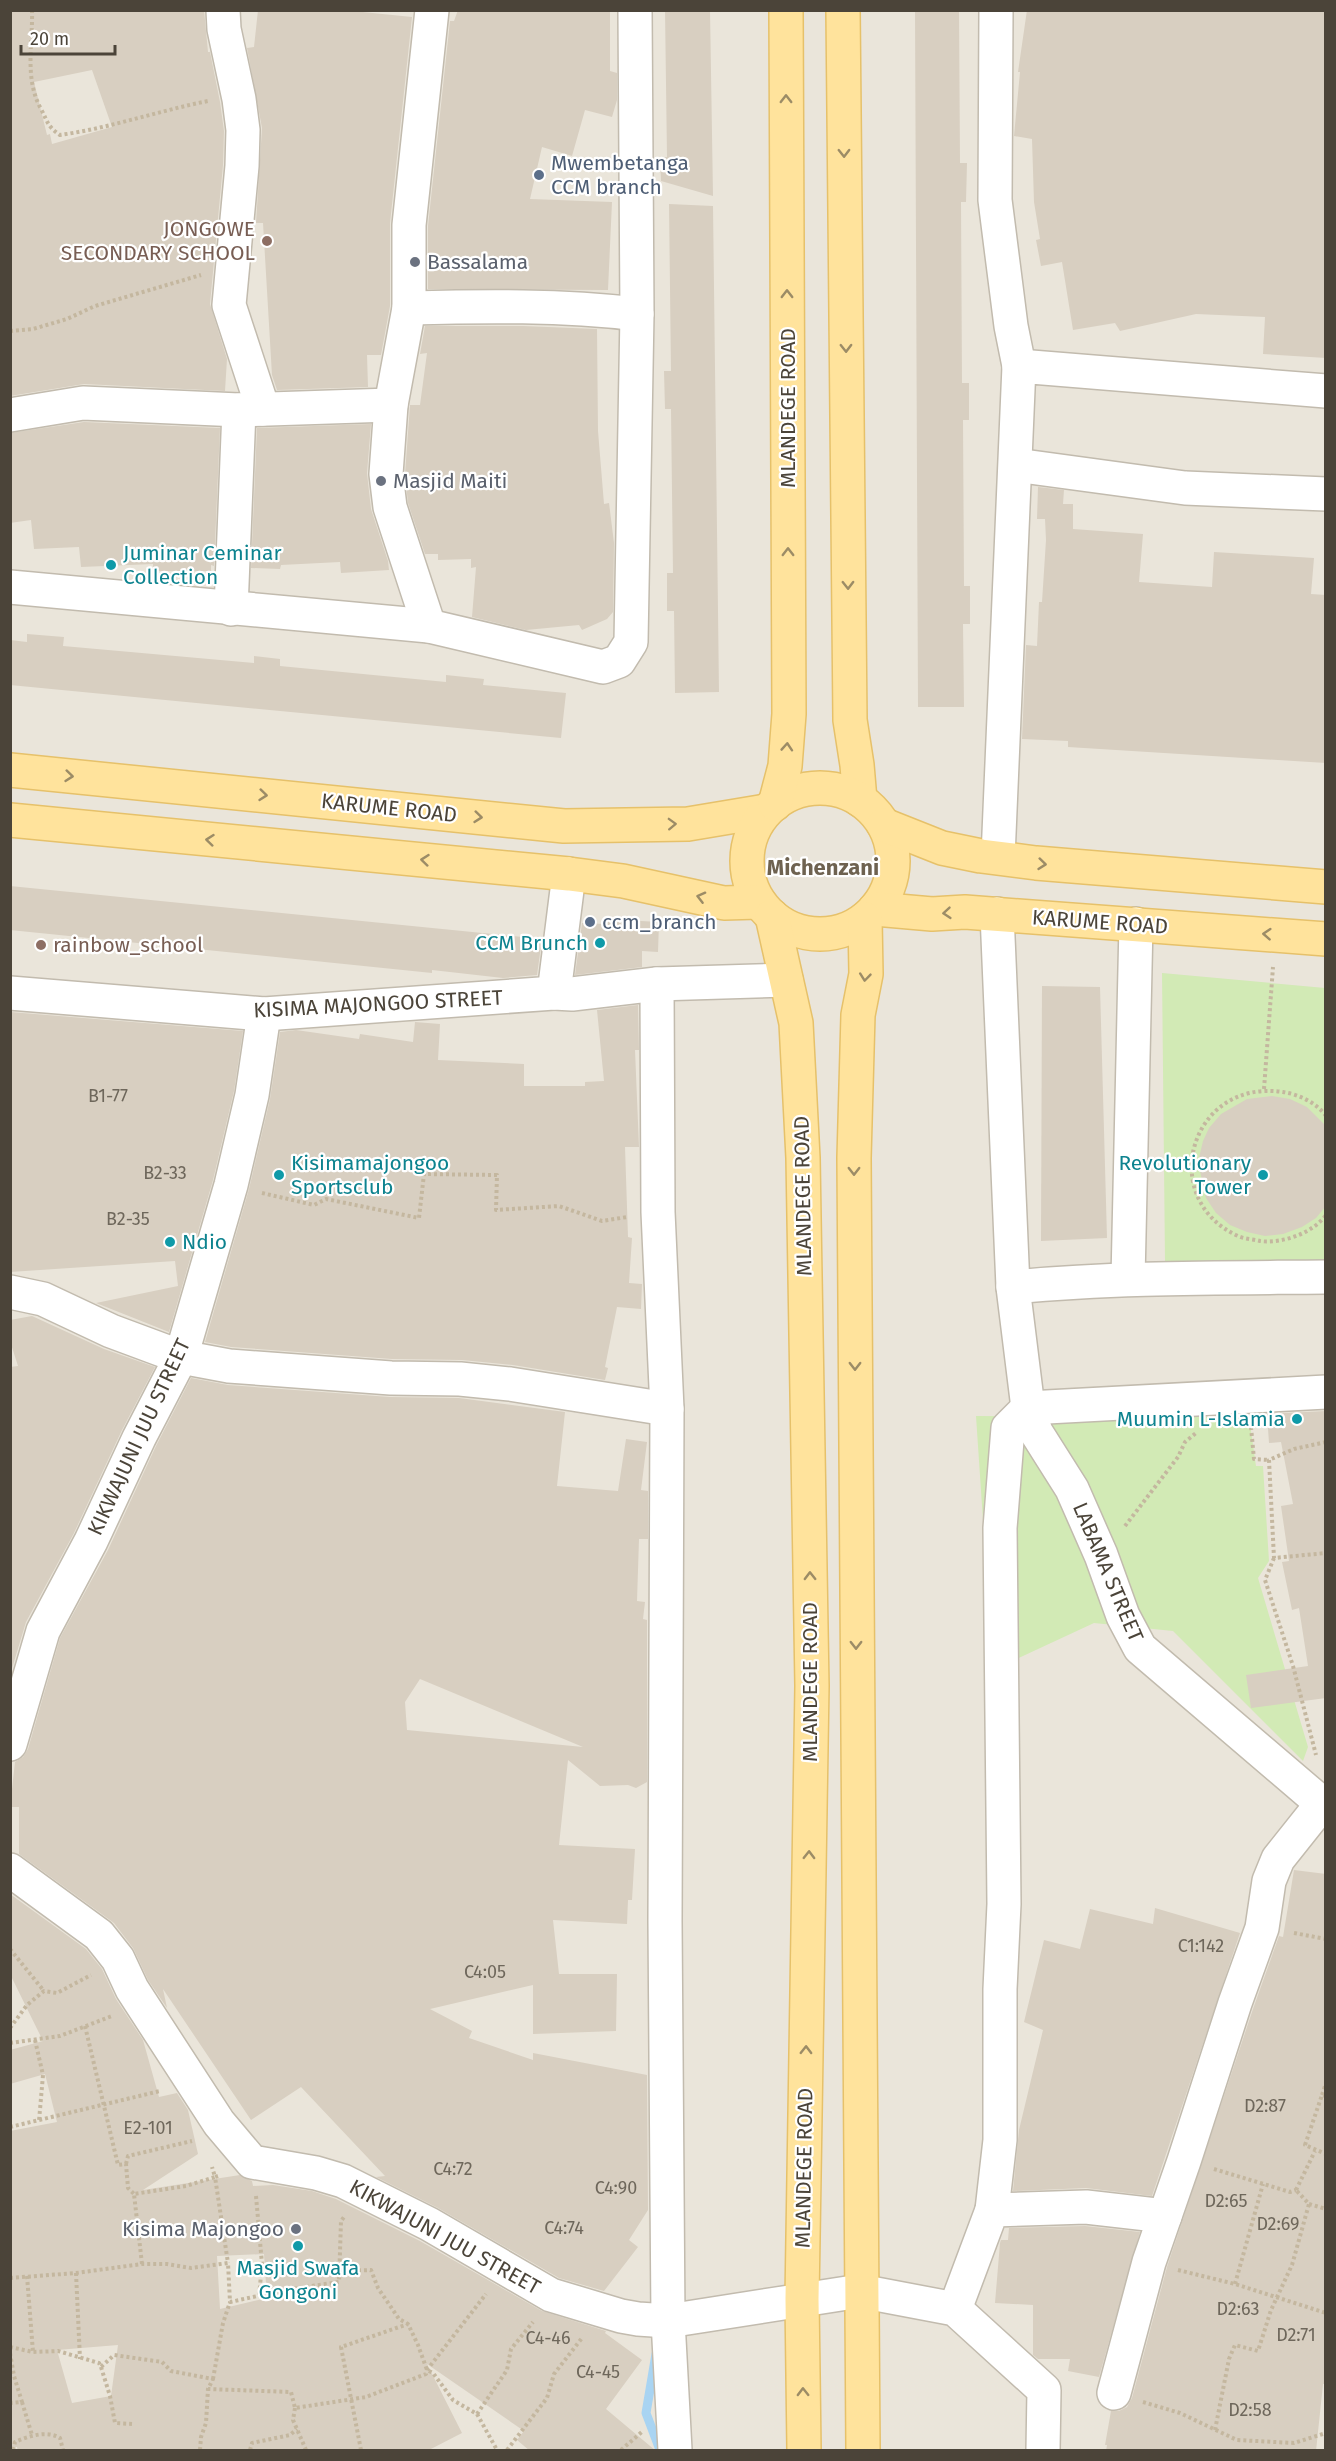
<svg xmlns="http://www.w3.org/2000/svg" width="1336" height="2461" viewBox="0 0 1336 2461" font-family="'Fira Sans',sans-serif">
<rect width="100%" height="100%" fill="#f6f3ec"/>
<rect fill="#eae5da" x="11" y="11" width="1314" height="2439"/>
<g fill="#d2eab5">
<path d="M1162 973 1325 988V1261H1165Z"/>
<path d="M976 1416 1249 1417 1256 1466H1263L1269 1561 1258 1578 1308 1747 1303 1761 1173 1631 1094 1623 993 1670Z"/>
</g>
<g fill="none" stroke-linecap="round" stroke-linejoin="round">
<path stroke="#a9d4f2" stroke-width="9" d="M656 2354 646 2413 660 2450"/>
</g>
<g fill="#d8cfc1" fill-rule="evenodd">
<path d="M10 10H204L208 52H210L220 102 224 131 223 165 210 304 227 359 225 391 84 384 10 396ZM92 70 112 127 52 144 50 134 47 135 34 82Z"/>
<path d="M258 10H343L412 17 390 223V306L381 355H367L368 387 277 390 272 375 263 223H256L262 128 247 48 254 47Z"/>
<path d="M458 10H610V71L617 73V100L612 117 585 110 572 156 542 147 530 199 612 202 608 290 428 289V226L450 21H454Z"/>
<path d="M665 10H710L713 196 661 181 660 158 667 157Z"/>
<path d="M915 10H959L960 163H967L966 202H961L962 383H969V420H963L964 586H970V624H963L964 707H918Z"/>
<path d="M1027 10H1326V358L1263 354 1265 317 1196 314 1120 331 1115 323 1073 330 1062 262 1041 266 1036 240 1040 239 1034 202 1032 139 1014 136 1020 72H1018Z"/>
<path d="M669 204 713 206 719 692 675 693 674 611H667V573H673L671 409H665L664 371H671Z"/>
<path d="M425 326H523L597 329 598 431 604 504 609 503 614 543 613 612 607 619 582 630 579 625 526 630 472 617 476 567 471 568V559L438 560V554H425L408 503 405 474 410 405H420L427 353 420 354Z"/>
<path d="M84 422 220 428 214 566 211 565V571H153V564L81 567 79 547 34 549 31 520 10 523V433Z"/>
<path d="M371 424 367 473 371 509 388 561 389 570 341 573 340 562 281 565 280 569 251 568 257 428Z"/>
<path d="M1038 487 1064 490 1063 504H1073V529L1143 534 1139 582 1212 587 1214 552 1314 558 1311 594 1326 595V763L1068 747V741L1022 739 1026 645 1037 646 1039 602H1042L1046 540 1045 519H1037Z"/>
<path d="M27 634 64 637 63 646 254 663V656L280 659V666L446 682V675L484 679 483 685 566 693 561 738 10 685V640L27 642Z"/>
<path d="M10 886 542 939 537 975 503 978 432 970V973L10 930Z"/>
<path d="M605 919 659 922 658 952 642 951V967L575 975 582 923 605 924Z"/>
<path d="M1042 986 1100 987 1107 1238 1041 1241Z"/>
<path d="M638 1005 639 1050H635L639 1147H625L628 1237 632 1238 629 1283 642 1284 641 1309 617 1307 605 1367 608 1368 605 1380 513 1365 462 1360 392 1359 231 1347 205 1342 249 1189 270 1099 280 1032 296 1030 359 1039 360 1034 413 1042 415 1022 440 1024 438 1060 524 1064V1086H585V1082L604 1081 597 1010Z"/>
<path d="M10 1012 243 1031 234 1091 213 1180 169 1332 96 1303 178 1286 175 1261 10 1272Z"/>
<path d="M1272 1096 1290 1099 1307 1107 1326 1126V1206L1316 1218 1302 1227 1283 1234 1265 1236 1247 1232 1230 1225 1216 1213 1206 1198 1198 1162 1203 1141 1209 1128 1221 1114 1247 1099Z"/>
<path d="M32 1316 104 1349 155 1367 122 1430 74 1533 26 1622 10 1675V1367L18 1366 10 1341V1320Z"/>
<path d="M191 1378 228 1385 390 1397 459 1398 565 1412 557 1486 618 1491 626 1439 647 1442 641 1490 648 1491V1539H639L637 1601 645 1602 643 1619 647 1620V1782L636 1788 628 1785 600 1786 568 1760 559 1845 635 1849 632 1900H628L627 1924 553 1920 559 1974H617L616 2031 533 2034V1985L430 2009 472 2031 469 2038 533 2060V2053L647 2075 648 2210 629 2240 638 2247 604 2291 559 2278 438 2208 376 2177 385 2176 301 2087 251 2120 163 1989 167 2008 148 1980 133 1948 114 1923 19 1854V1807H10L15 1762 23 1757 28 1749 60 1638 108 1550 156 1446ZM420 1679 583 1747 407 1730 405 1702Z"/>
<path d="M1326 1411V1698L1251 1708 1246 1675 1308 1666 1299 1608 1292 1610 1282 1562 1289 1561 1281 1506 1293 1504 1281 1442 1269 1443 1267 1414Z"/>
<path d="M1294 1870 1326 1874V2384H1323L1316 2451H1106L1107 2445H1105L1111 2411H1119L1127 2407 1132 2398 1167 2267 1253 2009 1279 1936 1283 1937Z"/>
<path d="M10 1894 86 1949 102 1969 116 1999 143 2040 159 2097 177 2093 188 2110 198 2154 143 2190 240 2175 252 2181 253 2186 273 2185 312 2191 336 2199 420 2241 542 2311 606 2331 605 2333 642 2360 606 2409 656 2451H530L517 2440 524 2431 427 2364 462 2433 427 2451H18L17 2447H10V2131L57 2122 45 2074 10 2084V2050L43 2041 10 1974ZM264 2254 267 2298 220 2309 217 2256ZM118 2345 111 2396 72 2403 57 2350Z"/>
<path d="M1155 1908 1240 1933 1152 2196 1086 2188 1013 2191 1019 2130 1043 2030 1024 2022 1044 1940 1080 1949 1090 1909 1153 1924Z"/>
<path d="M1085 2226 1140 2232 1099 2377 1068 2371 1070 2359H1038L1033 2355V2305L995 2303 1000 2243 1001 2240H1008L1009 2228Z"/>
</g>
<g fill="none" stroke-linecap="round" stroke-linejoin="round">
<defs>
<g id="minor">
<path d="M223 10 224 29 239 99 243 130 242 166 229 305 263 409"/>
<path d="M996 10 995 200 1011 326 1019 366"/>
<path d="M409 308C485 306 561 305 637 314"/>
<path d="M10 415 83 403 239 410 391 405"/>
<path d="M1016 465 1185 488 1326 494"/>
<path d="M10 587 429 626 603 667 619 661 631 642 637 314 635 10"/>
<path d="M231 609 239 410"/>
<path d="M429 626 390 507 386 474 391 405 409 308V225L432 10"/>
<path d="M998 857 1019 366 1326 391"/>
<path d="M997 914 1013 1287C1117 1277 1221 1278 1326 1277"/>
<path d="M657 984 658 1212 667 1409 665 1921 668 2321 675 2450"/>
<path d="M10 993 264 1014 554 993 569 874"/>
<path d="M554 993 572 994 657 984 786 980"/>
<path d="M1128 1279 1136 924"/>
<path d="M1013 1287 1028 1408 1036 1432 1072 1489 1101 1555 1123 1616 1140 1648 1326 1807"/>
<path d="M10 1292 43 1299 111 1331 181 1357 229 1366 391 1378 460 1379 510 1384 667 1409"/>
<path d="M10 1744 43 1631 91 1541 139 1438 181 1357 231 1185 252 1095 264 1014"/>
<path d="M10 1870 99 1935 118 1959 132 1989 219 2123 252 2162 316 2173 343 2181 429 2224 551 2295 621 2316 638 2319 668 2321 860 2291 955 2309 1044 2390 1043 2450"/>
<path d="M992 2210 1000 2140V1989L1004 1904 1000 1528 1008 1428 1028 1408 1326 1392"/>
<path d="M955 2309 992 2210 1086 2207 1165 2216"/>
<path d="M1114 2393 1149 2262 1184 2161 1235 2003 1262 1928 1269 1881 1278 1859 1321 1805"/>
</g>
<g id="major">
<path d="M843 10 850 720 857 765 860 800"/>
<path d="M10 770 564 826 688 824 766 811"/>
<circle cx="820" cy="861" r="73"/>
<path d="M775 804 785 766 789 714 786 10"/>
<path d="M10 820 569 874 623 881 724 903 759 902"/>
<path d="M884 825 942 848 981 856 1036 863 1326 887"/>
<path d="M875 909 932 914 965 912 1326 939"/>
<path d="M772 916 796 1023 803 1158 812 1686 802 2299 804 2450"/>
<path d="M863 2450 854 1158 858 1015 866 974 865 919"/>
</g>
</defs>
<use href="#minor" stroke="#c2bbae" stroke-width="36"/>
<use href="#major" stroke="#e6c16a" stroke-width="36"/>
<g stroke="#c4b79f" stroke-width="4" stroke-dasharray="3 3" stroke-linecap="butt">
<path d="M32 10C33 44 24 78 41 109 48 122 47 126 60 135 110 128 158 111 208 101"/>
<path d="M10 331 33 329 67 319 95 306 201 275"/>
<path d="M1264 1089 1273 967"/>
<path d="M1326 1116C1317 1103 1298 1094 1283 1092 1190 1078 1156 1199 1238 1236 1244 1239 1253 1239 1260 1241 1282 1244 1313 1233 1326 1215"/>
<path d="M1167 1169 1190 1168"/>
<path d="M262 1193 314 1205 326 1199 419 1218 424 1174 497 1175 496 1210 559 1206 602 1221 627 1217"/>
<path d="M1251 1427 1254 1459 1269 1460"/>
<path d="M1326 1442 1294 1449 1269 1460 1274 1558 1326 1553"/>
<path d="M1125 1526 1178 1457 1185 1442 1196 1433"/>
<path d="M1274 1558 1265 1580 1293 1666 1316 1755"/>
<path d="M1294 1933 1326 1939"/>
<path d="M10 1949 44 1991"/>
<path d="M85 2026 118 2165 126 2164 128 2188 134 2194"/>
<path d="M10 2028 27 2005 44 1991 57 1993 91 1975"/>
<path d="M35 2040 43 2075 39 2121"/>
<path d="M10 2043 60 2036 112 2016"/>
<path d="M1322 2095 1326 2083"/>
<path d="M1326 2096 1322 2095 1305 2145 1326 2154"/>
<path d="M10 2127 160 2091"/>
<path d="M126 2164 128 2156 192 2141"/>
<path d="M1214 2169 1290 2192 1296 2190"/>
<path d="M218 2176 215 2177 228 2263"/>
<path d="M1296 2190 1315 2151"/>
<path d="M256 2196 262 2264 259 2297"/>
<path d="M1309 2204 1326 2209"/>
<path d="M142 2264 134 2194 186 2186 215 2177 212 2167"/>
<path d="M1178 2270 1235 2284 1326 2313"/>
<path d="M340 2271 371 2270 378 2288 399 2319 408 2324 418 2345 427 2370 433 2373 453 2400 477 2414 497 2450"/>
<path d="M76 2273 80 2359"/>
<path d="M27 2276 33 2352"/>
<path d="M10 2278 76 2273 142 2264H167L191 2268 228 2263 230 2302 285 2290 339 2282 341 2221 344 2217"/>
<path d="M1235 2284 1263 2184"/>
<path d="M10 2347 33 2352 58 2351 99 2363 101 2367 114 2355 162 2362 171 2371 213 2379 208 2389 291 2392 295 2408 366 2397 426 2374 427 2370 486 2294"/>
<path d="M10 2353 14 2376 22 2402 10 2403"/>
<path d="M101 2367 110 2396 115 2423 132 2424"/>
<path d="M213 2379 223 2323 230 2302"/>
<path d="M22 2402 32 2435"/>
<path d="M1143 2402 1180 2413 1237 2440 1294 2443 1326 2433"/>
<path d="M295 2408 293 2420 306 2450"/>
<path d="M477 2414 507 2370 511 2349 533 2322"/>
<path d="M1215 2430 1229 2359 1235 2345 1258 2351 1271 2310 1292 2265 1309 2204 1296 2190"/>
<path d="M13 2450 15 2442C29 2436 47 2430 60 2438L63 2450"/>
<path d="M200 2450 201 2437 206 2423 208 2389"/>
<path d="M250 2450 252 2443 290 2435 297 2429"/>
<path d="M361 2450 341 2347 408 2324"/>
<path d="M507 2450 547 2398 554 2374 582 2338"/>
<path d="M621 2450 643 2431"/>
</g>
<use href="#minor" stroke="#fff" stroke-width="33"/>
<use href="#major" stroke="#ffe39c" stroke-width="33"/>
</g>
<defs><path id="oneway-chevron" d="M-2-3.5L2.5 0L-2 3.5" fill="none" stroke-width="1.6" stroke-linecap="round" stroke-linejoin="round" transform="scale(1.5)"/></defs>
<g stroke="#9c8c66">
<use href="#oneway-chevron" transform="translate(786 99) rotate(-90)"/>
<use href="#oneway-chevron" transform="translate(844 153) rotate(89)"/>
<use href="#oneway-chevron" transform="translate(787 294) rotate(-90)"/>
<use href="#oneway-chevron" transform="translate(846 348) rotate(89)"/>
<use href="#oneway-chevron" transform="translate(788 552) rotate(-90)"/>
<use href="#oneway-chevron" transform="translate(848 585) rotate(89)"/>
<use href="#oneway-chevron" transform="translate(787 747) rotate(-86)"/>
<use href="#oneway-chevron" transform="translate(69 776) rotate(6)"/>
<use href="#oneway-chevron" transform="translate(263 795) rotate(6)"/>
<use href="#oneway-chevron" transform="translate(478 817) rotate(6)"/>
<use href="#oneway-chevron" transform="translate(672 824) rotate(-2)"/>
<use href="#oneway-chevron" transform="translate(210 840) rotate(-174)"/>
<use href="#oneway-chevron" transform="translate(425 860) rotate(-174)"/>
<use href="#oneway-chevron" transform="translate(1042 864) rotate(6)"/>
<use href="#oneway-chevron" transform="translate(701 897) rotate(-166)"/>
<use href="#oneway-chevron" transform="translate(947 913) rotate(175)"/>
<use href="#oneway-chevron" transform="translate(1267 934) rotate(-176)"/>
<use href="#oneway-chevron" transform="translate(865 977) rotate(96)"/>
<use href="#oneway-chevron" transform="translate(854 1171) rotate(90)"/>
<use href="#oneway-chevron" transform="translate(855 1366) rotate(90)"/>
<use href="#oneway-chevron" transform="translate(810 1576) rotate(-91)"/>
<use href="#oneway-chevron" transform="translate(856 1645) rotate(90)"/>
<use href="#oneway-chevron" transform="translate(809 1855) rotate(-89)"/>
<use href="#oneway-chevron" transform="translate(806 2050) rotate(-89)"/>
<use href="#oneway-chevron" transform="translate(803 2392) rotate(-91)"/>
</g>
<g fill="#5c6f8a" stroke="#fff" stroke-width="2">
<circle cx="539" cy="175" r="6"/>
<circle cx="590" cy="922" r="6"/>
</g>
<g fill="#8d6e63" stroke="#fff" stroke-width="2">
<circle cx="267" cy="241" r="6"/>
<circle cx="41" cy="945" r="6"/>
</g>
<g fill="#6b7280" stroke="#fff" stroke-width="2">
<circle cx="415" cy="262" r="6"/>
<circle cx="381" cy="481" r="6"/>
<circle cx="296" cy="2229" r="6"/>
</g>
<g fill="#0f9aa8" stroke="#fff" stroke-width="2">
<circle cx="111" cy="565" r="6"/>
<circle cx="600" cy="943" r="6"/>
<circle cx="279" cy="1175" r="6"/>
<circle cx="1263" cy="1175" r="6"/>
<circle cx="170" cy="1242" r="6"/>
<circle cx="1297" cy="1419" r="6"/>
<circle cx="298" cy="2246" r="6"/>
</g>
<g text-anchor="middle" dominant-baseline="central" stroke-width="4.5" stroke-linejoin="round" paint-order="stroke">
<g font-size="18" fill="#6e675b">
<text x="108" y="1096">B1-77</text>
<text x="165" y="1173">B2-33</text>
<text x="128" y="1219">B2-35</text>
<text x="1201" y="1946">C1:142</text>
<text x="485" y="1972">C4:05</text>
<text x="1265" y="2106">D2:87</text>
<text x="148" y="2128">E2-101</text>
<text x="453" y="2169">C4:72</text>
<text x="616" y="2188">C4:90</text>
<text x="1226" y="2201">D2:65</text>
<text x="1278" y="2224">D2:69</text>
<text x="564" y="2228">C4:74</text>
<text x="1238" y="2309">D2:63</text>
<text x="1296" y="2335">D2:71</text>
<text x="548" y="2338">C4-46</text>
<text x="598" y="2372">C4-45</text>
<text x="1250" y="2410">D2:58</text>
</g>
<g font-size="21" fill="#4e5e75" stroke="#fff" text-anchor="start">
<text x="551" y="163">Mwembetanga<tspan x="551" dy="24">CCM branch</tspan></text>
<text x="602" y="922">ccm_branch</text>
</g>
<g font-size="21" fill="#785e54" stroke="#fff" text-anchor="end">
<text x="255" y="229">JONGOWE<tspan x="255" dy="24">SECONDARY SCHOOL</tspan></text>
<text x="53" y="945" text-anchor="start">rainbow_school</text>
</g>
<g font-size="21" fill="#5b616d" stroke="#fff" text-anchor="start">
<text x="427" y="262">Bassalama</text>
<text x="393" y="481">Masjid Maiti</text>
<text x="284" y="2229" text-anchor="end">Kisima Majongoo</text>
</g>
<g font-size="21" fill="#4b4439" stroke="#fff">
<text transform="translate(788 408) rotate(-90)">MLANDEGE ROAD</text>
<text transform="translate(389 808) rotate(6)">KARUME ROAD</text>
<text transform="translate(1100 922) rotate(4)">KARUME ROAD</text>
<text transform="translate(378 1004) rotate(-3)">KISIMA MAJONGOO STREET</text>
<text transform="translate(803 1196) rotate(-91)">MLANDEGE ROAD</text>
<text transform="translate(139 1437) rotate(-65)">KIKWAJUNI JUU STREET</text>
<text transform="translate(1108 1572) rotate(67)">LABAMA STREET</text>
<text transform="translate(810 1682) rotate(-90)">MLANDEGE ROAD</text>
<text transform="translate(804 2168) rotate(-89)">MLANDEGE ROAD</text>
<text transform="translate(445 2237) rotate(29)">KIKWAJUNI JUU STREET</text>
</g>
<g font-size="21" fill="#0d838f" stroke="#fff" text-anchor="start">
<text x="123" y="553">Juminar Ceminar<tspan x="123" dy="24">Collection</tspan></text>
<text x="588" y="943" text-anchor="end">CCM Brunch</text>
<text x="291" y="1163">Kisimamajongoo<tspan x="291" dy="24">Sportsclub</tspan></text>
<text x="1251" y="1163" text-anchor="end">Revolutionary<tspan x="1251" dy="24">Tower</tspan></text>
<text x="182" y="1242">Ndio</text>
<text x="1285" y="1419" text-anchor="end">Muumin L-Islamia</text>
<text x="298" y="2268" text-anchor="middle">Masjid Swafa<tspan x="298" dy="24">Gongoni</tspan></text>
</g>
<g font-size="22" font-weight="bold" fill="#6e6250" stroke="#fff">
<text x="823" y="867">Michenzani</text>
</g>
</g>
<rect width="1336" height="2461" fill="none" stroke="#4b4439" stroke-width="24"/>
<path d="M21 45v9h94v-9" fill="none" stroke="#4b4439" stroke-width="3"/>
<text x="30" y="45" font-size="18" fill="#4b4439" stroke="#ffffff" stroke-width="4.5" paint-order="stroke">20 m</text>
</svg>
